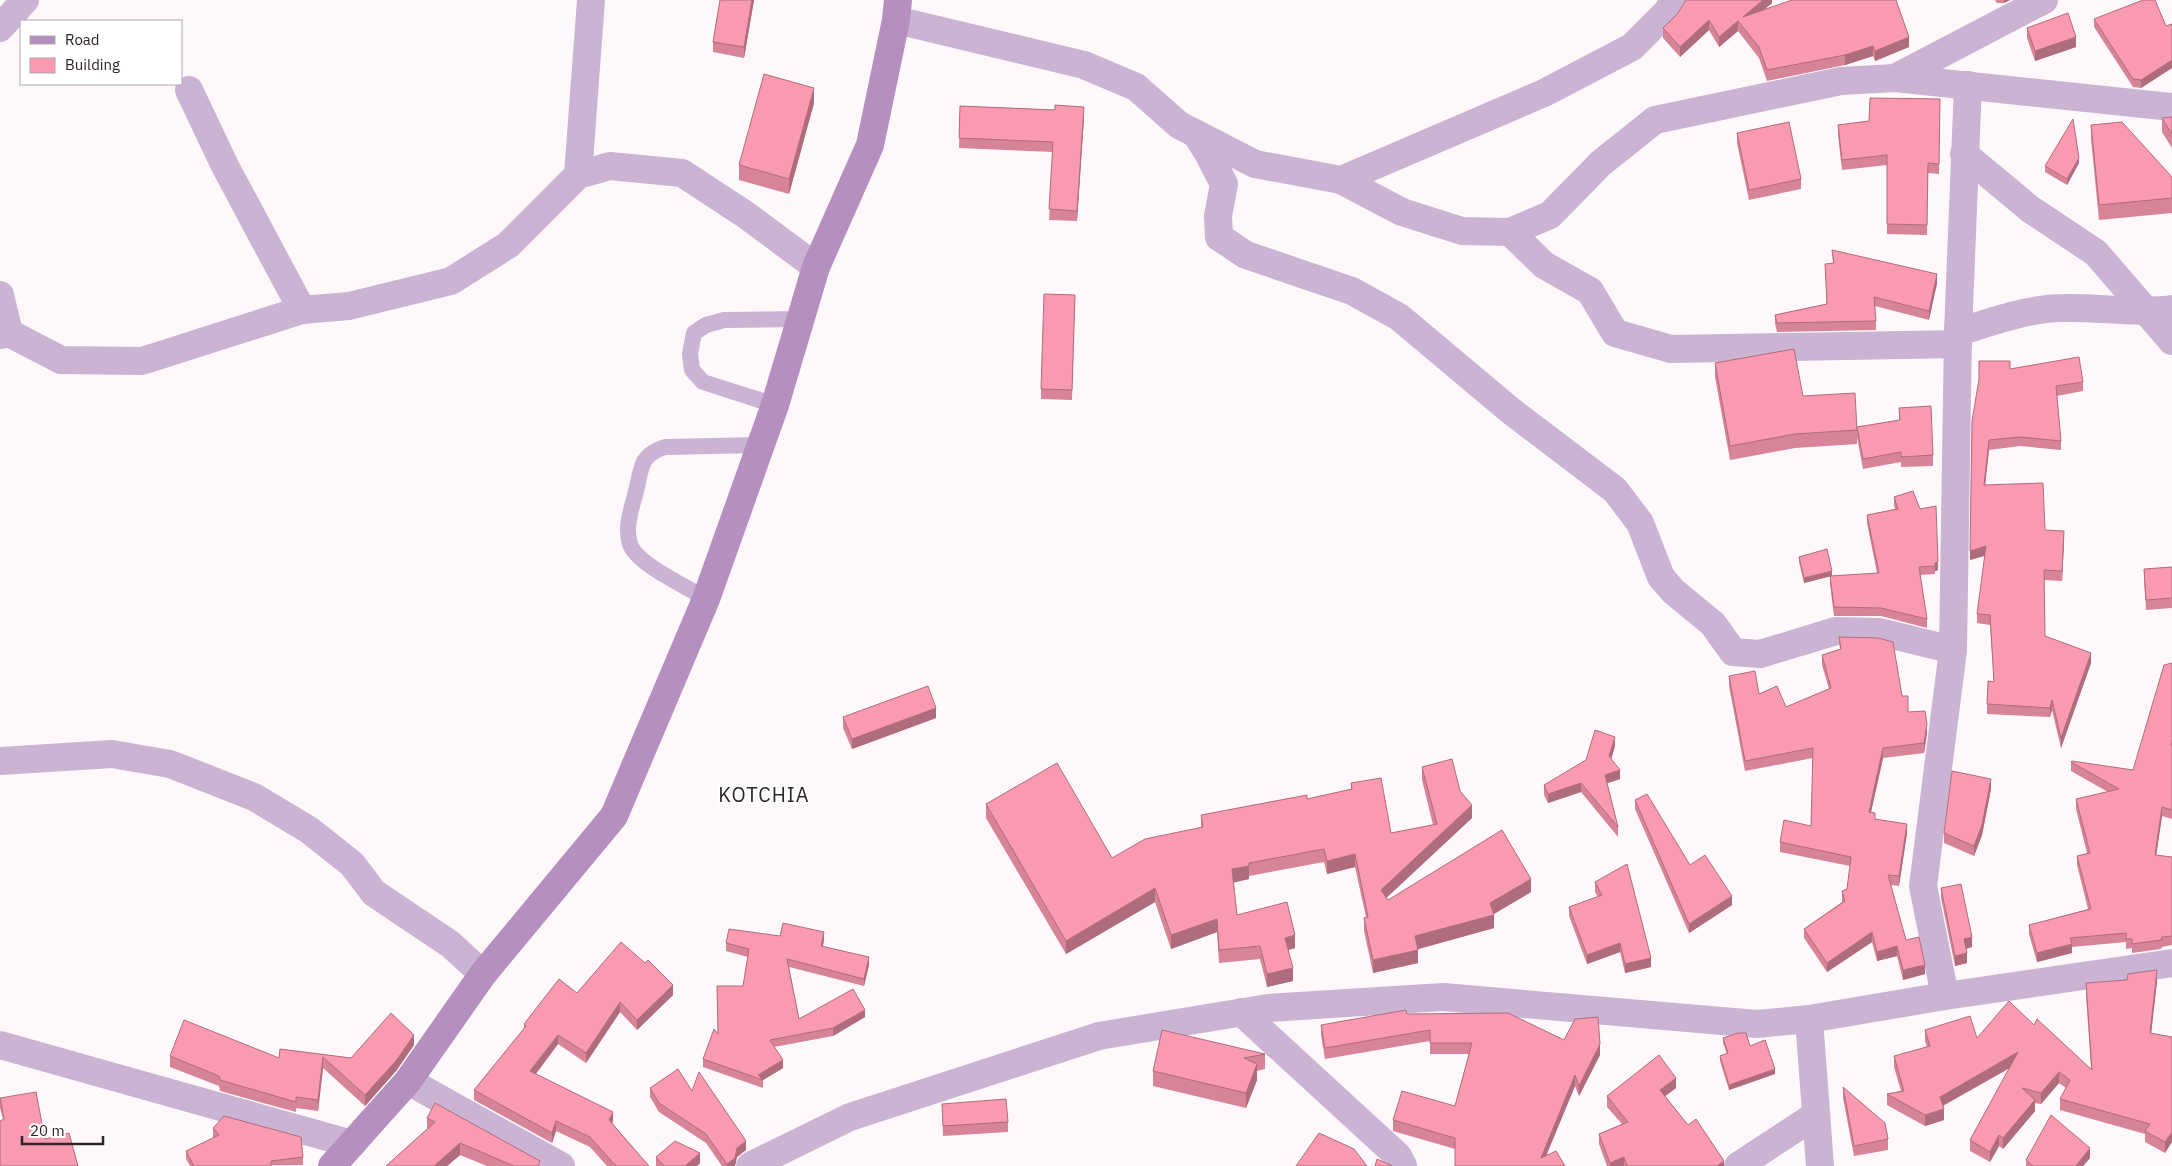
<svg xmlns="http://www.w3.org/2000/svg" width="2172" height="1166" viewBox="0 0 2172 1166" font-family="'IBM Plex Sans',sans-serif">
<rect width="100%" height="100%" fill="#fef8fb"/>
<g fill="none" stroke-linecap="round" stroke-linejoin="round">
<g stroke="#cbb3d3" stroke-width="16">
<path d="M775 405 703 382 692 370 690 354 694 333 706 325 724 320 799 319"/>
<path d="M706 599C688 587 636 564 630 544 624 526 633 505 637 487 642 465 641 455 665 447L760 445"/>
</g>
<g stroke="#cbb3d3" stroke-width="28">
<path d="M896 20 1084 65 1136 87 1179 125 1255 164 1341 180 1402 212 1462 231 1510 232 1550 215 1601 163 1655 120 1841 81 1895 78 2172 107"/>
<path d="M0 28 25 0"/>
<path d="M1895 78 2044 0"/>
<path d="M189 90 225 166 302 310"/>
<path d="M1196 134 1208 153 1224 184 1218 216 1219 237 1246 255 1352 291 1399 317 1511 411 1615 490 1640 523 1661 577 1673 591 1713 624 1733 652 1760 654 1836 631 1880 632 1953 650"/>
<path d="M1964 154 2030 209 2096 253 2172 341"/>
<path d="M578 175 591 0"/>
<path d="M1341 180 1544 93 1632 47 1667 12 1674 0"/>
<path d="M1510 232 1544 265 1590 291 1615 333 1671 349 1958 344"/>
<path d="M0 295 9 333"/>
<path d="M1958 332C1992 322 2028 308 2064 308 2100 307 2136 314 2172 309"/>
<path d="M0 335 9 333 61 360 142 361 302 310 349 306 451 281 508 245 578 175 610 166 682 173 746 215 816 267"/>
<path d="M0 761 112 754 170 764 254 797 309 830 352 864 374 893 450 944 483 974"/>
<path d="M1945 996 1923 886 1953 650 1958 332 1968 85"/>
<path d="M1241 1012 1398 1156 1403 1166"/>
<path d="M1809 1019 1820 1166"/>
<path d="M0 1045 352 1144"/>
<path d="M408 1081 561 1166"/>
<path d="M750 1166 850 1117 1099 1036 1268 1008 1443 997 1757 1024 1809 1019 1945 996 2172 963"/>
<path d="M1738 1166 1816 1115"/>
</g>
<path stroke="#b48fbf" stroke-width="28" d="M332 1166 408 1081 483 974 614 816 706 599 775 405 816 267 870 145 896 20 898 0"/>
</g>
<g fill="#d78498">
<path d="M754 0 744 58 713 52V42Z"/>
<path d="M1772 0V3L1764 10 1909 47 1875 61 1873 56 1845 65 1767 81 1759 58 1738 31 1719 47 1709 30 1680 57 1663 38V28Z"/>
<path d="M1995 0H2010L2004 3H1997Z"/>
<path d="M2094 19 2166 26 2172 24V68L2141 88 2133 87 2094 27Z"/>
<path d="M2027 28 2076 47 2035 61 2027 38Z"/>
<path d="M1940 99 1939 174 1928 173 1927 235 1887 234V165L1842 170 1838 135V125L1869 121Z"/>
<path d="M814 103 789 194 739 180V165Z"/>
<path d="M960 106 1055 110 1084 117 1077 221 1049 220 1053 152 959 148Z"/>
<path d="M2172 117V148L2162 132V118Z"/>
<path d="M2091 125 2172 177V213L2099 220 2091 139Z"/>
<path d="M1737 133 1801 179V189L1749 200 1737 143Z"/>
<path d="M2079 163 2067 185 2045 172V166Z"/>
<path d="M1832 250 1937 283 1929 320 1875 306 1876 321V330L1777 332 1775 323V315L1826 304 1833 263Z"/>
<path d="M1075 295 1072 400 1041 399V389Z"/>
<path d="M1715 363 1803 396 1857 430V444L1795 448 1730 460 1715 377Z"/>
<path d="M2010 369 2083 382V391L2057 396 2061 441V450L2020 446 1989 450 1985 485 2045 530 2064 541 2062 581 2044 580 2045 636 2091 663 2061 748 2052 710 2050 717 1987 714V704L1994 682 1990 625 1977 623V614L1985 556 1970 560 1972 421Z"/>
<path d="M1899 408 1933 455V466L1901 467V462L1863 469 1857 437V427L1899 420Z"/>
<path d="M1894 497 1938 570 1935 571V574L1920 575 1927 619V628L1881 616H1834L1830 584V576L1804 583 1799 562V557L1832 576 1877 573 1867 523V515L1895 509 1894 506Z"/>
<path d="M2172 567V608L2146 610 2144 579V569Z"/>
<path d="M1839 637 1902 696 1908 712 1927 733 1924 753 1883 758 1871 812 1875 819 1907 833 1899 886 1891 885 1906 940 1925 974 1903 980 1897 956 1877 961 1872 942 1827 972 1804 938V929L1842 902V891L1847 889 1850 866 1780 852V842L1811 826 1813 758 1745 771 1729 686V676L1759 694 1786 707 1829 689 1822 665V655L1840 650Z"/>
<path d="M2172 663V819L2162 816 2156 855 2172 857V945L2162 947 2161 949 2132 953V948L2126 949V942L2072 947V953L2037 962 2029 934V925L2088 909 2077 865V856L2087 853 2076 809V799L2108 792 2071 771V762L2133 770Z"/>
<path d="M843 717 936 718 852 749 843 728Z"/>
<path d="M1615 746 1611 759 1620 779 1607 783 1618 827V837L1581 792 1548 803 1544 795V785Z"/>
<path d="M1422 767 1460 791 1472 818 1386 897 1388 900 1531 892 1494 914V928L1418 949V963L1373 973 1364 931V918L1366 917 1355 867 1327 874 1324 862 1249 876V879L1233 882 1237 915 1295 948 1288 950 1293 981 1267 987 1260 959 1219 963 1217 932 1171 949 1155 902 1066 954 986 818V804L1112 858 1201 828V815L1307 799 1351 789V783L1391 833 1433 825 1422 780Z"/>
<path d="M1991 789 1982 835 1974 856 1944 843V833Z"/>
<path d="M1635 800 1690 865 1732 905 1689 933 1635 809Z"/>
<path d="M1595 882 1651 967 1625 973 1620 952 1587 964 1569 916V907L1598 897 1595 892Z"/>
<path d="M1941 888 1972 947 1966 949 1967 963 1955 966 1941 898Z"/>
<path d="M780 936 824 940 823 946 869 965 864 986 789 967 799 1019 865 1017 833 1036 774 1047 783 1068 763 1080V1088L703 1067V1059L743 986 748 957 726 951V943Z"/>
<path d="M2157 981 2151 1033 2172 1037 2165 1153 2145 1142V1134L2060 1110V1099L2066 1088 2059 1083 2041 1104 2035 1103V1111L2003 1149 1999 1146 1990 1162 1970 1151V1140L2010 1068 1943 1106 1944 1120 1925 1126 1887 1105V1094L1901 1091 1894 1067V1056L1927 1047 1925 1041V1030L1977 1038 2034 1025 2091 1069 2086 994V983Z"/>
<path d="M577 993 673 995 637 1030 620 1012 586 1063 558 1044 536 1074 613 1121 612 1123 649 1166H607L590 1147 556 1131 552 1143 474 1100V1090L524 1029V1024Z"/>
<path d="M1407 1014 1564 1040 1600 1055 1579 1096 1575 1086 1546 1155 1565 1166 1455 1149 1393 1131V1120L1455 1106 1469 1054H1430V1041L1325 1059 1321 1035V1025Z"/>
<path d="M1723 1038 1750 1046 1775 1074 1729 1090 1720 1061V1056L1727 1054 1723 1043Z"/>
<path d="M414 1045 396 1071 365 1106 323 1068 318 1111 296 1108V1112L220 1091 219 1086 170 1067V1056L279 1058 280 1049 351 1058Z"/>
<path d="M1265 1054V1069L1257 1071V1080L1246 1108 1153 1086V1071Z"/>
<path d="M1843 1087 1888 1139V1150L1854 1156 1843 1098Z"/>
<path d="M650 1088 692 1091 746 1150 737 1157 735 1166H722L706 1143 659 1112 650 1097Z"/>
<path d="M1676 1088 1665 1096 1688 1125 1724 1166H1607L1599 1144V1134L1622 1124 1607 1107V1096Z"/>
<path d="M0 1098 45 1139 3 1119 0 1108Z"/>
<path d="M942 1104 1008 1122V1132L943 1136Z"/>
<path d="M427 1118 540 1166H487L460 1155 447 1166H386L427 1129Z"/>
<path d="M213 1128 303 1157V1165L190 1166 186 1159V1151L214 1138 213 1137Z"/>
<path d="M656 1157 700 1163 697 1166H656Z"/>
<path d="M2090 1158 2083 1166H2026V1160Z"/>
</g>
<g fill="#af6c7c">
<path d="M752 0H754L744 58V47Z"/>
<path d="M1763 0H1772V3L1743 27V17Z"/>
<path d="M2004 0H2010L2004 3Z"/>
<path d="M1709 20V30L1680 57V47Z"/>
<path d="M1738 21V31L1719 47V37Z"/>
<path d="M1909 37V47L1875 61V51Z"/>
<path d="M2076 37V47L2035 61V51Z"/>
<path d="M1873 46V56L1845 65V55Z"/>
<path d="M2172 60V68L2141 88V80Z"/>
<path d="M814 88V103L789 194V179Z"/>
<path d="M1084 107V117L1077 221V211Z"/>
<path d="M2079 158V163L2067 185V179Z"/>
<path d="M1937 274V283L1929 320V311Z"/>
<path d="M1989 440V450L1984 495V485Z"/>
<path d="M2064 531V541L2062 581V571Z"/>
<path d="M1986 546V555L1970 560V551Z"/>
<path d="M1938 562V570L1935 571V563Z"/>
<path d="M1832 571V576L1804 583V578Z"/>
<path d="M2091 653V663L2061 748V738Z"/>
<path d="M2052 700V710L2050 717V708Z"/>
<path d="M936 708V718L852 749V739Z"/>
<path d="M1927 724V733L1924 753V743Z"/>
<path d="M1615 737V746L1609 766V756Z"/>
<path d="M1883 748V758L1869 821V812Z"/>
<path d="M1620 770V779L1605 784V775Z"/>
<path d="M1991 779V789L1982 835 1974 856V846Z"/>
<path d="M1581 783V792L1548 803V794Z"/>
<path d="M1472 805V818L1381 903V890Z"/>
<path d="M2162 807V816L2155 864V855Z"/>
<path d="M1907 824V833L1899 886V876Z"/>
<path d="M1355 854V867L1327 874V861Z"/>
<path d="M1249 866V879L1232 883V869Z"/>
<path d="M1531 879V892L1492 915H1494V928L1415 950V936L1490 903Z"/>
<path d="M1155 888V902L1066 954V941Z"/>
<path d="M1732 896V905L1689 933V924Z"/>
<path d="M1217 919V932L1171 949V935Z"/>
<path d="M824 932V940L821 953V946Z"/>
<path d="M1872 932V942L1827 972V963Z"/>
<path d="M1295 935V948L1285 951V938Z"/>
<path d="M1972 937V947L1964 949V939Z"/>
<path d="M1620 943V952L1587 964V955Z"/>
<path d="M2072 944V953L2037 962V953Z"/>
<path d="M1897 946V956L1877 961V952Z"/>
<path d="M1418 950V963L1373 973V960Z"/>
<path d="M1967 953V963L1955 966V956Z"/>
<path d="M869 957V965L864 986V979Z"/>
<path d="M1651 958V967L1625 973V964Z"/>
<path d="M1925 965V974L1903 980V970Z"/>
<path d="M1293 968V981L1267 987V974Z"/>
<path d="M2157 970V981L2150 1044V1033Z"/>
<path d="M673 985V995L637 1030V1020Z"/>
<path d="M620 1002V1012L586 1063V1053Z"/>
<path d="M865 1010V1017L833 1036V1028Z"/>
<path d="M414 1035V1045L396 1071 365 1106V1095Z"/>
<path d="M558 1035V1044L530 1081V1071Z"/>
<path d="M1600 1044V1055L1579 1096V1086Z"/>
<path d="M2018 1052V1063L1940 1107V1097Z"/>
<path d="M323 1057V1068L318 1111V1100Z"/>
<path d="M783 1060V1068L763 1080 758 1075Z"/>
<path d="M1257 1064V1080L1246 1108V1093Z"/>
<path d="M1775 1069V1074L1729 1090V1085Z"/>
<path d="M2059 1072V1083L2041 1104V1093Z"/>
<path d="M1575 1075V1086L1542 1166 1541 1158Z"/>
<path d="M1676 1078V1088L1660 1100V1090Z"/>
<path d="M2035 1100V1111L2003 1149V1138Z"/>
<path d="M1944 1109V1120L1925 1126V1115Z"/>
<path d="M613 1112V1121L609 1130V1120Z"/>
<path d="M556 1121V1131L552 1143V1133Z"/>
<path d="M2172 1132V1142L2165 1153V1142Z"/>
<path d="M1999 1135V1146L1990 1162V1152Z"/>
<path d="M746 1141V1150L737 1157 735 1166H727V1164L737 1148Z"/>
<path d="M460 1143V1155L447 1166H434Z"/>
<path d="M2090 1148V1158L2083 1166H2076Z"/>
<path d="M700 1153V1163L697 1166H685Z"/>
<path d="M1624 1157V1166H1610V1163Z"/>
<path d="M1724 1161V1166H1717Z"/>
</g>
<g fill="#fa9ab1" stroke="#af6c7c">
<path d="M720 0H752L744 47 713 42Z"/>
<path d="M1686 0H1763L1743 17 1792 0H1896L1909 37 1875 51 1873 46 1845 55 1767 70 1759 47 1738 21 1719 37 1709 20 1680 47 1663 28 1678 13Z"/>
<path d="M2143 0H2155L2166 26 2172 24V60L2141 80 2133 79 2094 19Z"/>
<path d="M2068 13 2076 37 2035 51 2027 28Z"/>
<path d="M764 74 814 88 789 179 739 165Z"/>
<path d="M1870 98 1940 99 1939 164 1928 163 1927 225 1887 224V155L1842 160 1838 125 1869 121Z"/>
<path d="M1055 105 1084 107 1077 211 1049 209 1053 142 959 138 960 106 1055 110Z"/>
<path d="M2172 117V134L2162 118Z"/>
<path d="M2073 119 2079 158 2067 179 2045 166Z"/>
<path d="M1789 122 1801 179 1749 190 1737 133Z"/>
<path d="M2122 122 2172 177V198L2099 205 2091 125Z"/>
<path d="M1832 250 1937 274 1929 311 1874 297 1876 321 1777 323 1775 315 1827 304 1825 264 1834 263Z"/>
<path d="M1044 294 1075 295 1072 390 1041 389Z"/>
<path d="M1794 349 1803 396 1855 393 1857 430 1795 434 1730 446 1715 363Z"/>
<path d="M2079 357 2083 382 2056 386 2061 441 2020 437 1989 440 1984 485 2043 483 2045 530 2064 531 2062 571 2044 570 2045 636 2091 653 2061 738 2052 700 2050 708 1987 704 1988 681 1994 682 1990 615 1977 614 1986 546 1970 551 1972 421 1979 379V361H2010V369Z"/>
<path d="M1931 406 1933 455 1901 457V452L1863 459 1857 427 1900 420 1899 408Z"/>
<path d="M1913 491 1920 509 1936 506 1938 562 1935 563V566L1919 567 1927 619 1881 608 1834 607 1830 576 1879 573 1867 515 1898 509 1894 497Z"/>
<path d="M1827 549 1832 571 1804 578 1799 557Z"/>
<path d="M2172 567V598L2146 600 2144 569Z"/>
<path d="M1839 637 1878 638 1893 642 1902 696H1908V712L1925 711 1927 724 1924 743 1883 748 1869 812 1875 813V819L1907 824 1899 876 1888 875 1906 940 1919 937 1925 965 1903 970 1897 946 1877 952 1872 932 1827 963 1804 929 1845 901 1842 891 1847 889 1851 857 1780 842 1784 820 1811 826 1813 748 1745 761 1729 676 1755 671 1759 694 1777 686 1786 707 1831 688 1822 655 1841 649Z"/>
<path d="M2172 663V742L2171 745H2172V810L2162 807 2155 855 2172 857V936L2162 937 2161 940 2132 944V939H2126V933L2070 938 2072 944 2037 953 2029 925 2091 909 2077 856 2090 853 2076 799 2119 789 2071 762 2072 761 2133 770 2164 665Z"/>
<path d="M928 686 936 708 852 739 843 717Z"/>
<path d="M1595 730 1615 737 1609 756 1620 770 1605 775 1618 827 1581 783 1548 794 1544 785 1586 760Z"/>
<path d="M1452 759 1460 791 1472 805 1381 890 1388 900 1502 830 1531 879 1490 903 1494 915 1415 936 1418 950 1373 960 1364 918 1368 917 1355 854 1327 861 1324 849 1249 863V866L1232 869 1237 915 1287 902 1295 935 1285 938 1293 968 1267 974 1260 946 1219 950 1217 919 1171 935 1155 888 1066 941 986 804 1057 763 1112 858 1145 839 1203 827 1201 815 1307 795V799L1352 789 1351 783 1381 778 1391 833 1437 824 1422 767Z"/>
<path d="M1952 771 1991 779 1982 825 1974 846 1944 833Z"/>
<path d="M1647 794 1690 865 1705 855 1732 896 1689 924 1635 800Z"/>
<path d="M1627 864 1651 958 1625 964 1620 943 1587 955 1569 907 1602 895 1595 882Z"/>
<path d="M1961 884 1972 937 1964 939 1967 953 1955 956 1941 888Z"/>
<path d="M783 923 824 932 821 946 869 957 864 979 787 959 799 1019 853 989 865 1010 833 1028 770 1040 783 1060 758 1075 763 1080 703 1059 714 1029 718 1034 717 986H743L749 949 726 943 729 929 780 936Z"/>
<path d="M621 942 645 963 648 960 673 985 637 1020 620 1002 586 1053 558 1035 530 1071 613 1112 609 1120 649 1166H616L590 1137 556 1121 552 1133 474 1090 526 1026 524 1024 559 979 577 993Z"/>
<path d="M2157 970 2150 1033 2172 1037V1132L2165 1142 2145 1131 2150 1124 2060 1099 2070 1080 2059 1072 2041 1093 2022 1088 2035 1100 2003 1138 1999 1135 1990 1152 1970 1140 2018 1052 1940 1097 1944 1109 1925 1115 1887 1094 1904 1091 1894 1056 1930 1046 1925 1030 1970 1016 1977 1038 2009 1001 2034 1025 2037 1019 2092 1070 2086 983 2127 980 2128 974Z"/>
<path d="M1406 1010 1407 1014 1508 1013 1564 1040 1575 1019 1598 1017 1600 1044 1579 1086 1575 1075 1541 1158 1556 1151 1565 1166H1455V1138L1393 1120 1402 1091 1455 1106 1472 1043H1430V1030L1325 1048 1321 1025Z"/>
<path d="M391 1013 414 1035 396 1061 365 1095 323 1057 318 1100 296 1097V1102L220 1080 219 1076 170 1056 184 1020 279 1058 280 1049 351 1058Z"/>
<path d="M1162 1030 1265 1054 1244 1058 1257 1064 1246 1093 1153 1071Z"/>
<path d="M1738 1033H1746L1750 1046 1765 1040 1775 1069 1729 1085 1720 1056 1728 1053 1723 1038Z"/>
<path d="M1659 1055 1676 1078 1660 1090 1688 1125 1696 1119 1724 1161 1717 1166H1627L1624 1157 1610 1163 1599 1134 1628 1122 1607 1096Z"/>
<path d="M678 1069 692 1091 699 1072 746 1141 737 1148 735 1158 727 1164 706 1134 659 1103 650 1088Z"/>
<path d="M1843 1087 1885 1123 1888 1139 1854 1146Z"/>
<path d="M36 1092 45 1139 69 1133 78 1166H0V1121L4 1119 0 1098Z"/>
<path d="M1006 1099 1008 1122 943 1126 942 1104Z"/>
<path d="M435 1103 540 1161 538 1166H514L460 1143 434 1166H386L435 1122 427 1118Z"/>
<path d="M2051 1115 2090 1148 2076 1166H2033L2026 1160Z"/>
<path d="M224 1116 301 1137 303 1157 271 1161V1166H194L186 1151 219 1135 213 1128Z"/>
<path d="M1319 1133 1354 1149 1367 1166H1296Z"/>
<path d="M675 1141 700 1153 685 1166H664L656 1157Z"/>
<path d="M1377 1159 1391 1165 1392 1166H1375Z"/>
</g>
<g text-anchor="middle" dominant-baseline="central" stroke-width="4" stroke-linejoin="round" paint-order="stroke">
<g font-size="20" letter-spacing="1" fill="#2e242a" stroke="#fff">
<text x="764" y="794">KOTCHIA</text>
</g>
</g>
<rect x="20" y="20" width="162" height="65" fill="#ffffff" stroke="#aba7aa"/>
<rect x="30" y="36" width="25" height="8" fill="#b48fbf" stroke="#aba7aa"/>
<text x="65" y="45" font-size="15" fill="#2e242a">Road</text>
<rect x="30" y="58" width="25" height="15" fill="#fa9ab1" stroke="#aba7aa"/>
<text x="65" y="70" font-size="15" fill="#2e242a">Building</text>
<path d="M22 1136v8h81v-8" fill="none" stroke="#2e242a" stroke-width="2.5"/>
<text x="30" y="1136" font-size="15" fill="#2e242a" stroke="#ffffff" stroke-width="4" paint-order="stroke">20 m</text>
</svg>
